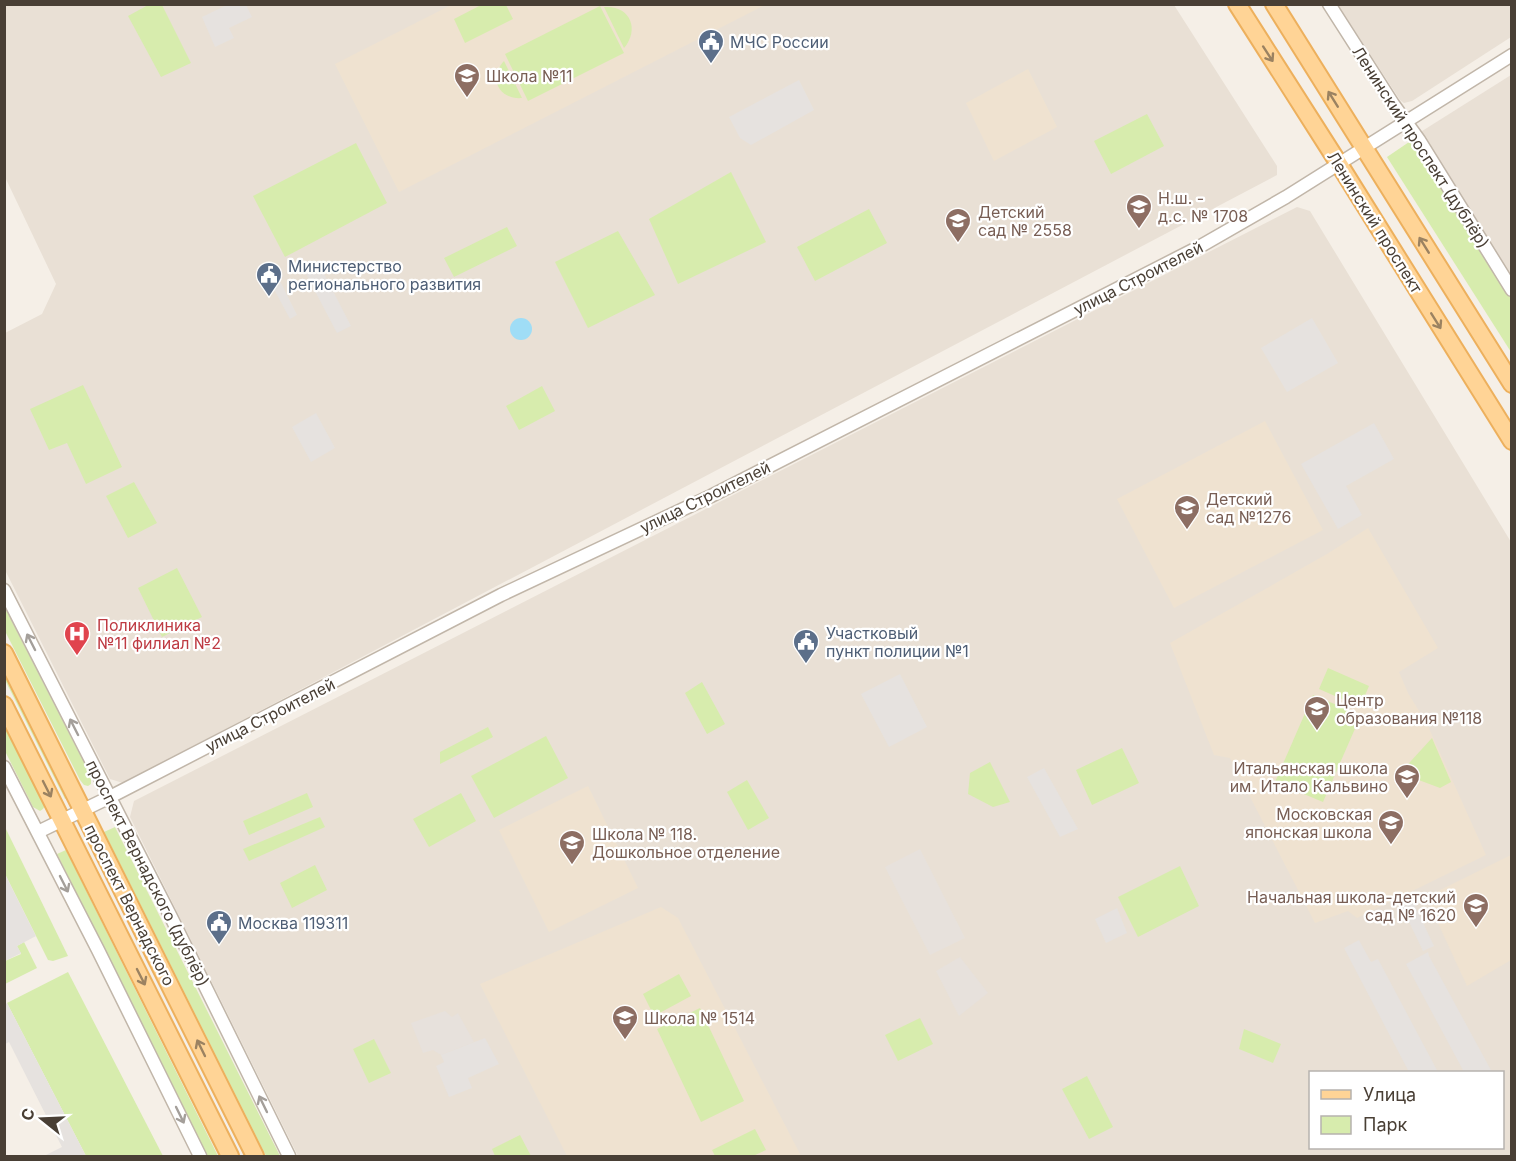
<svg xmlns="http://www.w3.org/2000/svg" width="1516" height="1161" viewBox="0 0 1516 1161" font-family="Inter,sans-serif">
<rect width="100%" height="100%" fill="#f5efe7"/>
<g fill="#e9e0d5" fill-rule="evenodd">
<path d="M5 4 1174 5 1277 166V175L123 783 110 779 5 570V333L42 314 56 284 5 177Z"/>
<path d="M1338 5H1511V37L1412 101 1404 103 1400 100Z"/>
<path d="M1511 75V281L1419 133Z"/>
<path d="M1297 207 1310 211 1511 542V1155L1508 1156H298L130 817 134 801ZM1310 1072H1502V1148H1310Z"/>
</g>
<g fill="#e7e1dc">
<path d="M920 849 965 938 930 955 885 867Z"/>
<path d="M960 957 988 993 959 1016 936 971Z"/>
<path d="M445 1011 452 1017 458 1013 474 1042 441 1055 433 1050 423 1053 411 1023Z"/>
</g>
<g fill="#efe2d0">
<path d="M451 5 765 4V5L399 192 335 64Z"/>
<path d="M1028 69 1057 127 994 161 966 103Z"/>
<path d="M1265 421 1323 530 1174 608 1117 499Z"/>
<path d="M1368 528 1438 648 1399 672 1408 693 1427 724 1486 855 1357 918 1348 911 1315 923 1230 758 1214 755 1170 643 1327 554Z"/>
<path d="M588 786 638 888 549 932 499 830Z"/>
<path d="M1511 855V960L1467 986 1426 897Z"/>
<path d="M661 907 678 918 801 1156H567L480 984Z"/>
</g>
<g fill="#d7ecad">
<path d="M150 4 162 5 191 63 161 77 128 16Z"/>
<path d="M483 4 506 5 513 19 465 43 454 19Z"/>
<path d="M600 6 624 53 528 101 505 54Z"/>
<path d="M604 7C630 5 640 29 624 48Z"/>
<path d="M504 61 522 98C499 100 488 78 504 61Z"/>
<path d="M1147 114 1164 146 1111 174 1094 141Z"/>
<path d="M1412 140 1511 299V352L1387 157Z"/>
<path d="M356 143 387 203 285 257 253 196Z"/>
<path d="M731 172 766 242 678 284 649 219Z"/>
<path d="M869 209 887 243 815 281 797 247Z"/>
<path d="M507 227 517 246 454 277 444 258Z"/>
<path d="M618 231 655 295 588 328 555 262Z"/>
<path d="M83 385 122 467 86 484 67 443 49 450 30 409Z"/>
<path d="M542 386 555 411 519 430 506 406Z"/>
<path d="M134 482 157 523 128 538 106 496Z"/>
<path d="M177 568 202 617 162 637 138 588Z"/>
<path d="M4 606 91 776V784L88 786 84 785 80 780 5 631Z"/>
<path d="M1328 668 1369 686 1360 707 1319 689Z"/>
<path d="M4 671 68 798 65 799 5 680Z"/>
<path d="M702 682 725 724 707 734 685 693Z"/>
<path d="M1313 695 1361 715 1323 802 1275 782Z"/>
<path d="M4 725 44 803C45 807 44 809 40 811L33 807 5 751Z"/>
<path d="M488 727 493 737 440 764V752Z"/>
<path d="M546 736 568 778 494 818 471 776Z"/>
<path d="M1432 738 1451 782 1440 788 1400 773Z"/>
<path d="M1122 748 1139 783 1092 805 1076 770Z"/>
<path d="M990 762 1010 802 993 807 968 794 970 773Z"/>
<path d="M747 780 769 818 748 830 727 792Z"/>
<path d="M307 793 313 807 249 835 243 821Z"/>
<path d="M461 793 476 821 429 847 413 819Z"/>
<path d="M320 817 325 827 249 861 243 849Z"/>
<path d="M4 825 68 956 53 961 48 960 5 874Z"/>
<path d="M115 827 280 1156H266L104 832Z"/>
<path d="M66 850 218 1156H207L57 854Z"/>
<path d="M315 865 327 890 292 908 280 883Z"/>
<path d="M1180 866 1199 906 1138 937 1118 897Z"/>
<path d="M24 942 37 968 5 984V961L21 954 17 946Z"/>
<path d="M68 972 163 1156H86L7 1003Z"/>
<path d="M679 974 691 996 654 1016 643 994Z"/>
<path d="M700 1008 744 1101 701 1122 657 1029Z"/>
<path d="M920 1018 933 1044 898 1061 885 1035Z"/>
<path d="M1244 1029 1281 1044 1273 1063 1239 1049Z"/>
<path d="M374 1039 391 1073 369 1083 353 1049Z"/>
<path d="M1087 1076 1113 1127 1089 1139 1062 1089Z"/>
<path d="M755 1129 766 1150 753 1156H715L712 1150Z"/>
<path d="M520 1135 531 1156H495L492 1149Z"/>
</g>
<g fill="#e6e2df">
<path d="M246 5 252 17 229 28 234 38 215 47 202 17 227 5Z"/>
<path d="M799 80 814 110 751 145 740 138 729 117Z"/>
<path d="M319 264 351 326 337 333 305 272Z"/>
<path d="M276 273 297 315 290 319 268 278Z"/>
<path d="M1312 318 1338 363 1287 392 1261 348Z"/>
<path d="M316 413 335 448 311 462 292 427Z"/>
<path d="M1374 423 1394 459 1346 486 1362 515 1338 529 1301 464Z"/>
<path d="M900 674 927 727 889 747 861 694Z"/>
<path d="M1044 768 1078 829 1060 837 1027 777Z"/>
<path d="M5 874 36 936 17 946 21 953 5 961Z"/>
<path d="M1413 902 1434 946 1423 951 1402 907Z"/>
<path d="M1117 908 1127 933 1106 943 1095 919Z"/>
<path d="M1359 940 1371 962 1378 959 1438 1072H1409L1344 948Z"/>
<path d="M1428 952 1429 956 1492 1072H1464L1406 964Z"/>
<path d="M7 1003 86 1156H44L62 1147 9 1042 5 1044V1005Z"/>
<path d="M485 1038 499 1064 468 1078 472 1088 449 1097 436 1066 444 1062 441 1055Z"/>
</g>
<circle fill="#9fddf6" cx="521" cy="329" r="11"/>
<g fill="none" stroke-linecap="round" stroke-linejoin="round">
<defs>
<g id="minor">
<path d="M1329 4 1393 104 1419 140 1512 290"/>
<path d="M4 590 171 917 289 1156"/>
<path d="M4 767 98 950 200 1156"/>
<path d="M38 832 110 797 501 595 711 496 1199 247 1286 197 1512 55"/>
</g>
<g id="major">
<path d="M1237 4 1339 164 1512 441"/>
<path d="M1274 4 1512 384"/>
<path d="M4 653 255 1156"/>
<path d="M4 705 230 1156"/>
</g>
</defs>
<use href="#minor" stroke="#c1b6a9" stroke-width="15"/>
<use href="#major" stroke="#edb05d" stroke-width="20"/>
<use href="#minor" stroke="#fff" stroke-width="12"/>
<use href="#major" stroke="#ffd496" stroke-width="16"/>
</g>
<defs><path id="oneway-shaft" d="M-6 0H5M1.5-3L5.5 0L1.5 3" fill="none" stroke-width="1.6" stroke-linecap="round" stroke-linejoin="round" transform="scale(1.5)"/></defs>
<g stroke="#9b8261">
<use href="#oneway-shaft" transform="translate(1268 54) rotate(57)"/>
<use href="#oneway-shaft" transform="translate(1333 99) rotate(-122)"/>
<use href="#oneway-shaft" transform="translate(1424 245) rotate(-122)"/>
<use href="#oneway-shaft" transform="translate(1436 321) rotate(58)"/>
<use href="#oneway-shaft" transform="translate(47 789) rotate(63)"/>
<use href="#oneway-shaft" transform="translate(141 977) rotate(63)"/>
<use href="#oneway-shaft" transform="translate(201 1048) rotate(-116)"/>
</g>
<g stroke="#a49f9a">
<use href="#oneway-shaft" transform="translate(31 642) rotate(-117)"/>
<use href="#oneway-shaft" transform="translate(74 727) rotate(-117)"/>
<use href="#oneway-shaft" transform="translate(64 884) rotate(63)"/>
<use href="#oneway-shaft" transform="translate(263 1104) rotate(-116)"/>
<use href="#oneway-shaft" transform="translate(180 1115) rotate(64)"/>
</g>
<defs>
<symbol id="civic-pin" viewBox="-11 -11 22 30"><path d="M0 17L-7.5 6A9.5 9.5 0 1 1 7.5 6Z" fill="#5c6f8a" stroke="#fff"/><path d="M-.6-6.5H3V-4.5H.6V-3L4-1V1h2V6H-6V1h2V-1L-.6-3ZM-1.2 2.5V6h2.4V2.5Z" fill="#fff"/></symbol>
<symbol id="school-pin" viewBox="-11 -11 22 30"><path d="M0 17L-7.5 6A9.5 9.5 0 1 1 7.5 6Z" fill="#8d6e63" stroke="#fff"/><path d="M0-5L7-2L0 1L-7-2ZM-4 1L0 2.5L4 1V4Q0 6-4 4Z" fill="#fff"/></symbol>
<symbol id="hospital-pin" viewBox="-11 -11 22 30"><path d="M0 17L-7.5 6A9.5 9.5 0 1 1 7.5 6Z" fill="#e0444e" stroke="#fff"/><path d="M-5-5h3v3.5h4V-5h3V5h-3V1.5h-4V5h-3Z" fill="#fff"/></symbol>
</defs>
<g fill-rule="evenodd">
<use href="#civic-pin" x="696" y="27" width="30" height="40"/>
<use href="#school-pin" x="452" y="61" width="30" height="40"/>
<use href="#school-pin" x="1124" y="192" width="30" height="40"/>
<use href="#school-pin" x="943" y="206" width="30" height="40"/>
<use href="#civic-pin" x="254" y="260" width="30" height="40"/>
<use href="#school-pin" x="1172" y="493" width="30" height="40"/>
<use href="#hospital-pin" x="62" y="619" width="30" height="40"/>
<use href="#civic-pin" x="791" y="627" width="30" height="40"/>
<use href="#school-pin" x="1302" y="694" width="30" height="40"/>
<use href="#school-pin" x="1392" y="762" width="30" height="40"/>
<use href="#school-pin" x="1376" y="808" width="30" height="40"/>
<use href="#school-pin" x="557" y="828" width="30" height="40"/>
<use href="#school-pin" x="1461" y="891" width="30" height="40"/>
<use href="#civic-pin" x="204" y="908" width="30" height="40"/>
<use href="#school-pin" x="610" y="1003" width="30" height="40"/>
</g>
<g text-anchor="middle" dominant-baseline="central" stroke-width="4.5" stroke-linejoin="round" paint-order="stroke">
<g font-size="16" fill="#4e5e75" stroke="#fff" text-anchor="start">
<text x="730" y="42">МЧС России</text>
<text x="288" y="266">Министерство<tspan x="288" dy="18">регионального развития</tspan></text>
<text x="826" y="633">Участковый<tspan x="826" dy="18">пункт полиции №1</tspan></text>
<text x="238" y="923">Москва 119311</text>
</g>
<g font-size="16" fill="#785e54" stroke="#fff" text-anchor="start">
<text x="486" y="76">Школа №11</text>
<text x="1158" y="198">Н.ш. -<tspan x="1158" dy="18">д.с. № 1708</tspan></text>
<text x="978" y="212">Детский<tspan x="978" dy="18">сад № 2558</tspan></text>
<text x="1206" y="499">Детский<tspan x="1206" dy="18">сад №1276</tspan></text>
<text x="1336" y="700">Центр<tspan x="1336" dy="18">образования №118</tspan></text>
<text x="1388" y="768" text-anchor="end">Итальянская школа<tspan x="1388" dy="18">им. Итало Кальвино</tspan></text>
<text x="1372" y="814" text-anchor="end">Московская<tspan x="1372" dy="18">японская школа</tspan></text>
<text x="592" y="834">Школа № 118.<tspan x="592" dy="18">Дошкольное отделение</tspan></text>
<text x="1456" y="897" text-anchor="end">Начальная школа-детский<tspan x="1456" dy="18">сад № 1620</tspan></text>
<text x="644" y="1018">Школа № 1514</text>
</g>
<g font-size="16" fill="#493f35" stroke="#fff">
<text transform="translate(1421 147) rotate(57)">Ленинский проспект (дублёр)</text>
<text transform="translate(1375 222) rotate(58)">Ленинский проспект</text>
<text transform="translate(1138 278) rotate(-27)">улица Строителей</text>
<text transform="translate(705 497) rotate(-26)">улица Строителей</text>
<text transform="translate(270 715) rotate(-27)">улица Строителей</text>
<text transform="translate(148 873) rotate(63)">проспект Вернадского (дублёр)</text>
<text transform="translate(130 905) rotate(63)">проспект Вернадского</text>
</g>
<g font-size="16" fill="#be3a42" stroke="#fff" text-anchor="start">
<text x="97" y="625">Поликлиника<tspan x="97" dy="18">№11 филиал №2</tspan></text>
</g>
</g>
<rect width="1516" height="1161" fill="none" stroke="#493f35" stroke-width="12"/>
<rect x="1309" y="1071" width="195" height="78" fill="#ffffff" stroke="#b6b2ae" stroke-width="1.5"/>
<rect x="1321" y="1090" width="30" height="9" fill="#ffd496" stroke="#b6b2ae" stroke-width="1.5"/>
<text x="1363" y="1101" font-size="18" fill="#493f35">Улица</text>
<rect x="1321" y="1116" width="30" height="18" fill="#d7ecad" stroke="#b6b2ae" stroke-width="1.5"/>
<text x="1363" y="1131" font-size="18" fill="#493f35">Парк</text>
<g transform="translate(42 1119) rotate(288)" stroke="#ffffff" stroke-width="4.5" paint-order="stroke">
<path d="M0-4.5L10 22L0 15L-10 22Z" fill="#493f35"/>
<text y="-9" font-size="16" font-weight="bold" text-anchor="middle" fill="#493f35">С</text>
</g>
</svg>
